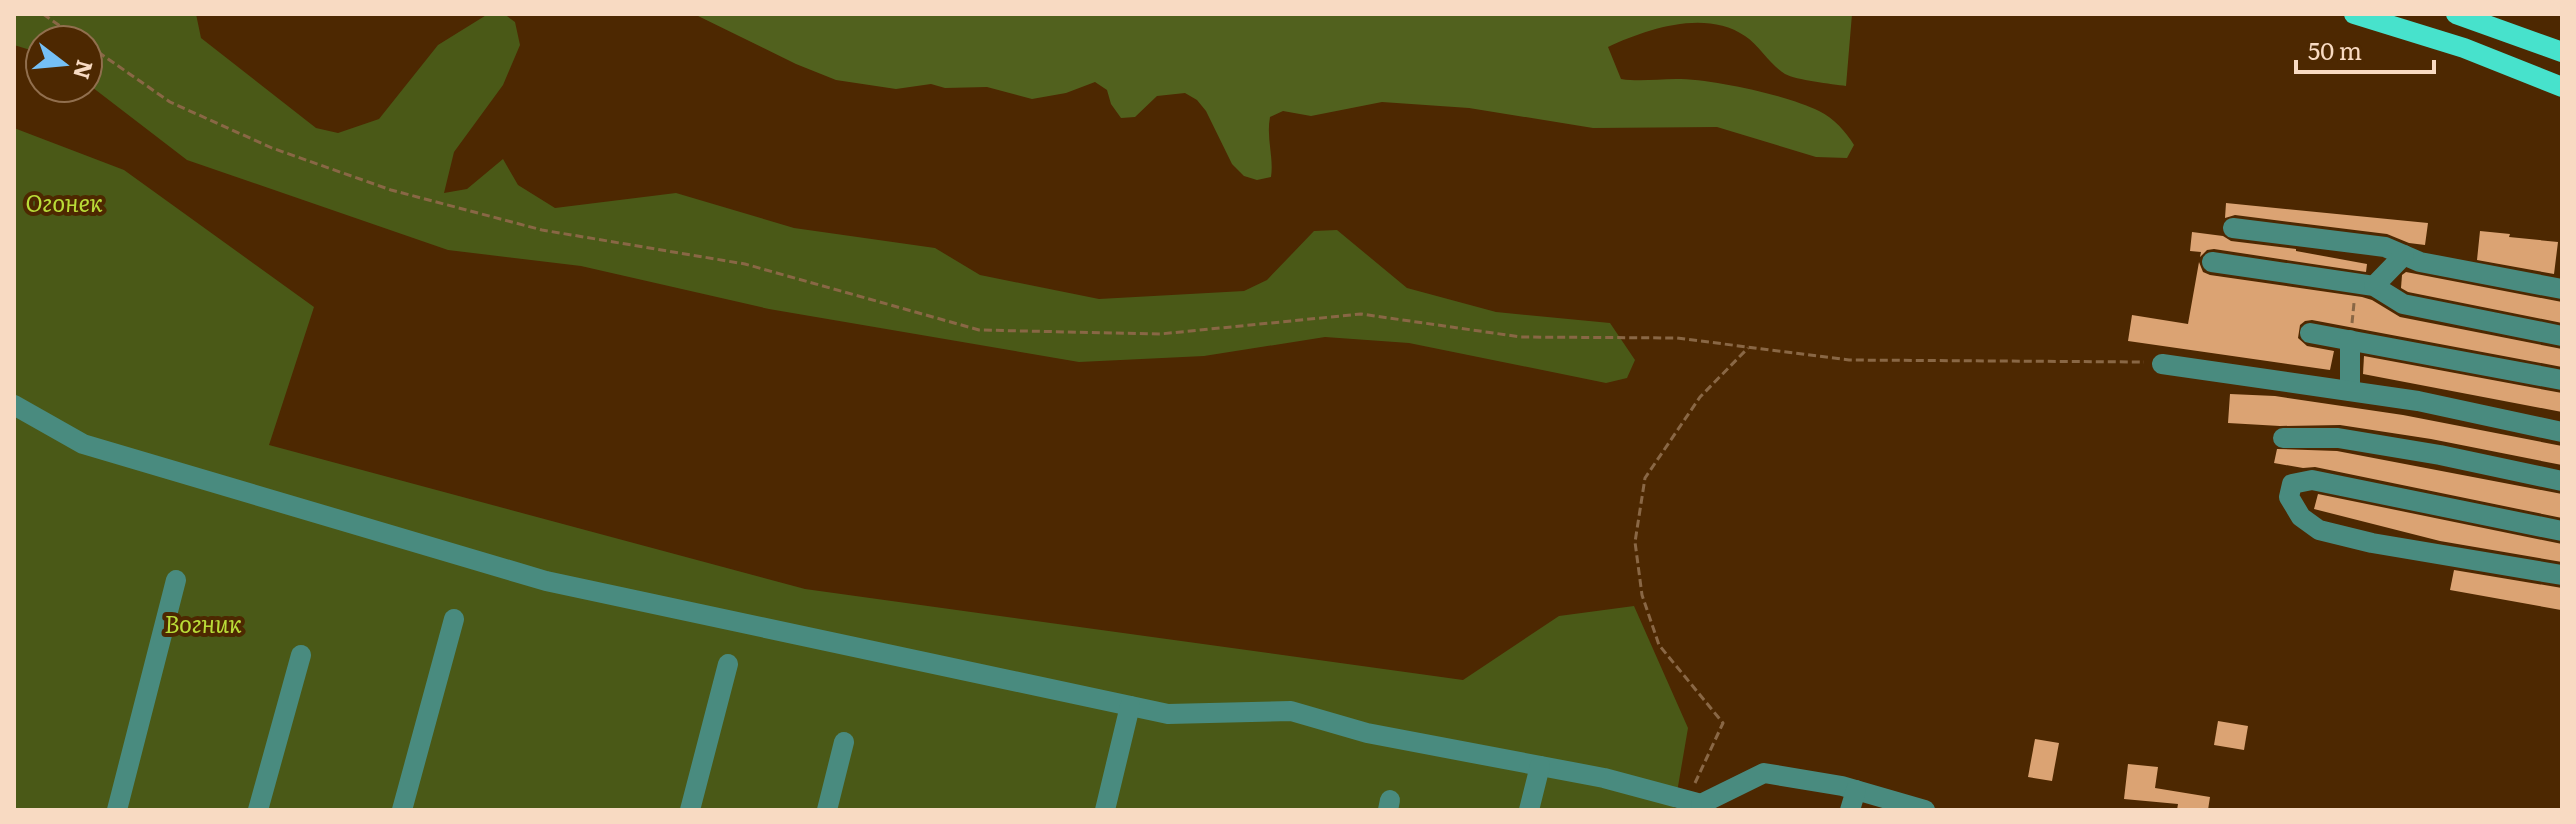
<svg xmlns="http://www.w3.org/2000/svg" width="2576" height="824" viewBox="0 0 2576 824" font-family="Literata,serif">
<rect width="100%" height="100%" fill="#4d2801"/>
<g fill="#4a5917">
<path d="M14 14H196L201 38 316 128 338 133 379 119 438 45 488 14H504L515 22 520 45 503 85 454 152 444 193 467 189 503 159 518 185 555 208 676 193 794 228 935 248 980 275 1099 299 1244 291 1267 280 1314 231 1337 230 1407 288 1496 312 1610 323 1635 360 1627 378 1606 383 1409 343 1325 337 1204 356 1079 362 769 309 581 266 448 250 187 160 88 84V40H40V53L14 45Z"/>
<path d="M14 128 124 170 314 307 269 445 805 589 1463 680 1559 616 1634 606 1688 728 1674 810H14Z"/>
</g>
<path fill="#51611e" d="M694 14H1852L1846 86C1832 84 1796 80 1785 74 1770 65 1760 46 1745 36 1705 9 1647 29 1608 47L1621 79C1640 82 1657 79 1676 79 1713 79 1786 95 1819 111 1834 118 1846 132 1854 145L1847 158 1816 157 1717 127 1593 128 1469 108 1382 102 1311 116 1283 111 1270 117C1266 138 1274 157 1271 177L1257 180 1244 176 1232 164 1206 111 1197 100 1185 93 1157 96 1135 117 1121 118 1111 104 1107 90 1095 82 1066 93 1032 99 987 87 945 88 931 84 896 89 836 80 796 64Z"/>
<g fill="#dba373">
<path d="M2226 203 2428 223 2425 245 2409 243 2387 234 2235 215 2225 218Z"/>
<path d="M2480 231 2510 234 2509 237 2558 242 2554 274 2477 260Z"/>
<path d="M2192 232 2223 236 2231 241 2296 249V251L2367 264 2366 272 2214 249 2207 250 2200 257 2201 252 2190 251Z"/>
<path d="M2199 262 2203 272 2210 275 2362 297 2372 300 2400 317 2562 349V367L2312 320 2305 321 2300 325 2298 338 2307 346 2334 351 2330 370 2128 341 2132 315 2188 324Z"/>
<path d="M2406 272 2562 302V323L2408 292 2401 288 2402 275Z"/>
<path d="M2364 356 2562 393V412L2363 374Z"/>
<path d="M2230 394 2275 396 2403 415 2562 446V465L2431 439 2340 425 2280 426 2228 423Z"/>
<path d="M2277 449 2337 451 2562 494V518L2315 467 2303 468 2274 463Z"/>
<path d="M2318 494 2562 544V562L2440 541 2314 509Z"/>
<path d="M2454 570 2562 588 2561 610 2450 590Z"/>
<path d="M2218 721 2248 726 2244 750 2214 745Z"/>
<path d="M2035 739 2059 743 2052 781 2028 777Z"/>
<path d="M2128 764 2158 767 2155 788 2210 797 2208 810H2177L2178 804 2124 799Z"/>
</g>
<g fill="none" stroke-linecap="round" stroke-linejoin="round">
<g stroke="#896745" stroke-width="3" stroke-dasharray="8 4" stroke-linecap="butt">
<path d="M43 14 80 40"/>
<path d="M88 45 170 102 272 148 391 190 542 230 745 264 979 330 1160 334 1361 314 1521 337 1677 338 1849 360 2144 362"/>
<path d="M2352 323 2354 303"/>
<path d="M1695 783 1723 723 1659 645 1642 595 1635 542 1645 478 1700 397 1748 348"/>
</g>
<g stroke="#498b7f" stroke-width="20">
<path d="M2233 228 2385 247 2420 262 2562 289"/>
<path d="M2212 262 2374 286 2403 304 2562 336"/>
<path d="M2374 286 2404 255"/>
<path d="M2310 333 2562 380"/>
<path d="M2350 340V391"/>
<path d="M2162 364 2418 401 2562 432"/>
<path d="M14 405 83 444 546 581 1168 714 1291 711 1367 733 1604 778 1701 804"/>
<path d="M2283 438H2338L2440 455 2562 481"/>
<path d="M2562 531 2312 480 2292 484 2289 497 2301 517 2319 530 2372 543 2562 575"/>
<path d="M1701 804 1764 773 1842 786 1925 810"/>
<path d="M117 810 176 580"/>
<path d="M258 810 301 655"/>
<path d="M402 810 454 619"/>
<path d="M690 810 728 664"/>
<path d="M827 810 844 742"/>
<path d="M1105 810 1130 706"/>
<path d="M1388 810 1390 800"/>
<path d="M1529 810 1540 766"/>
<path d="M1850 810 1856 790"/>
</g>
<g stroke="#47e2cc" stroke-width="20">
<path d="M2354 14 2464 48 2562 87"/>
<path d="M2456 14 2562 52"/>
</g>
</g>
<g text-anchor="middle" dominant-baseline="central" stroke-width="8" stroke-linejoin="round" paint-order="stroke">
<g font-size="24" font-style="italic" fill="#b9dc38" stroke="#4d2801">
<text x="64" y="201">Огонек</text>
<text x="203" y="622">Вогник</text>
</g>
</g>
<rect width="2576" height="824" fill="none" stroke="#f8dac2" stroke-width="32"/>
<g transform="translate(64 64) rotate(106)"><circle r="38" fill="#4d2801" stroke="#916f4e" stroke-width="2"/>
<path d="M0-6L14 30L0 20L-14 30Z" fill="#75c0f6"/>
<text y="-12" font-size="22" font-weight="bold" text-anchor="middle" fill="#f8dac2">N</text>
</g>
<path d="M2296 60v12h138v-12" fill="none" stroke="#f8dac2" stroke-width="4"/>
<text x="2308" y="60" font-size="24" fill="#f8dac2" stroke="#4d2801" stroke-width="6" paint-order="stroke">50 m</text>
</svg>
